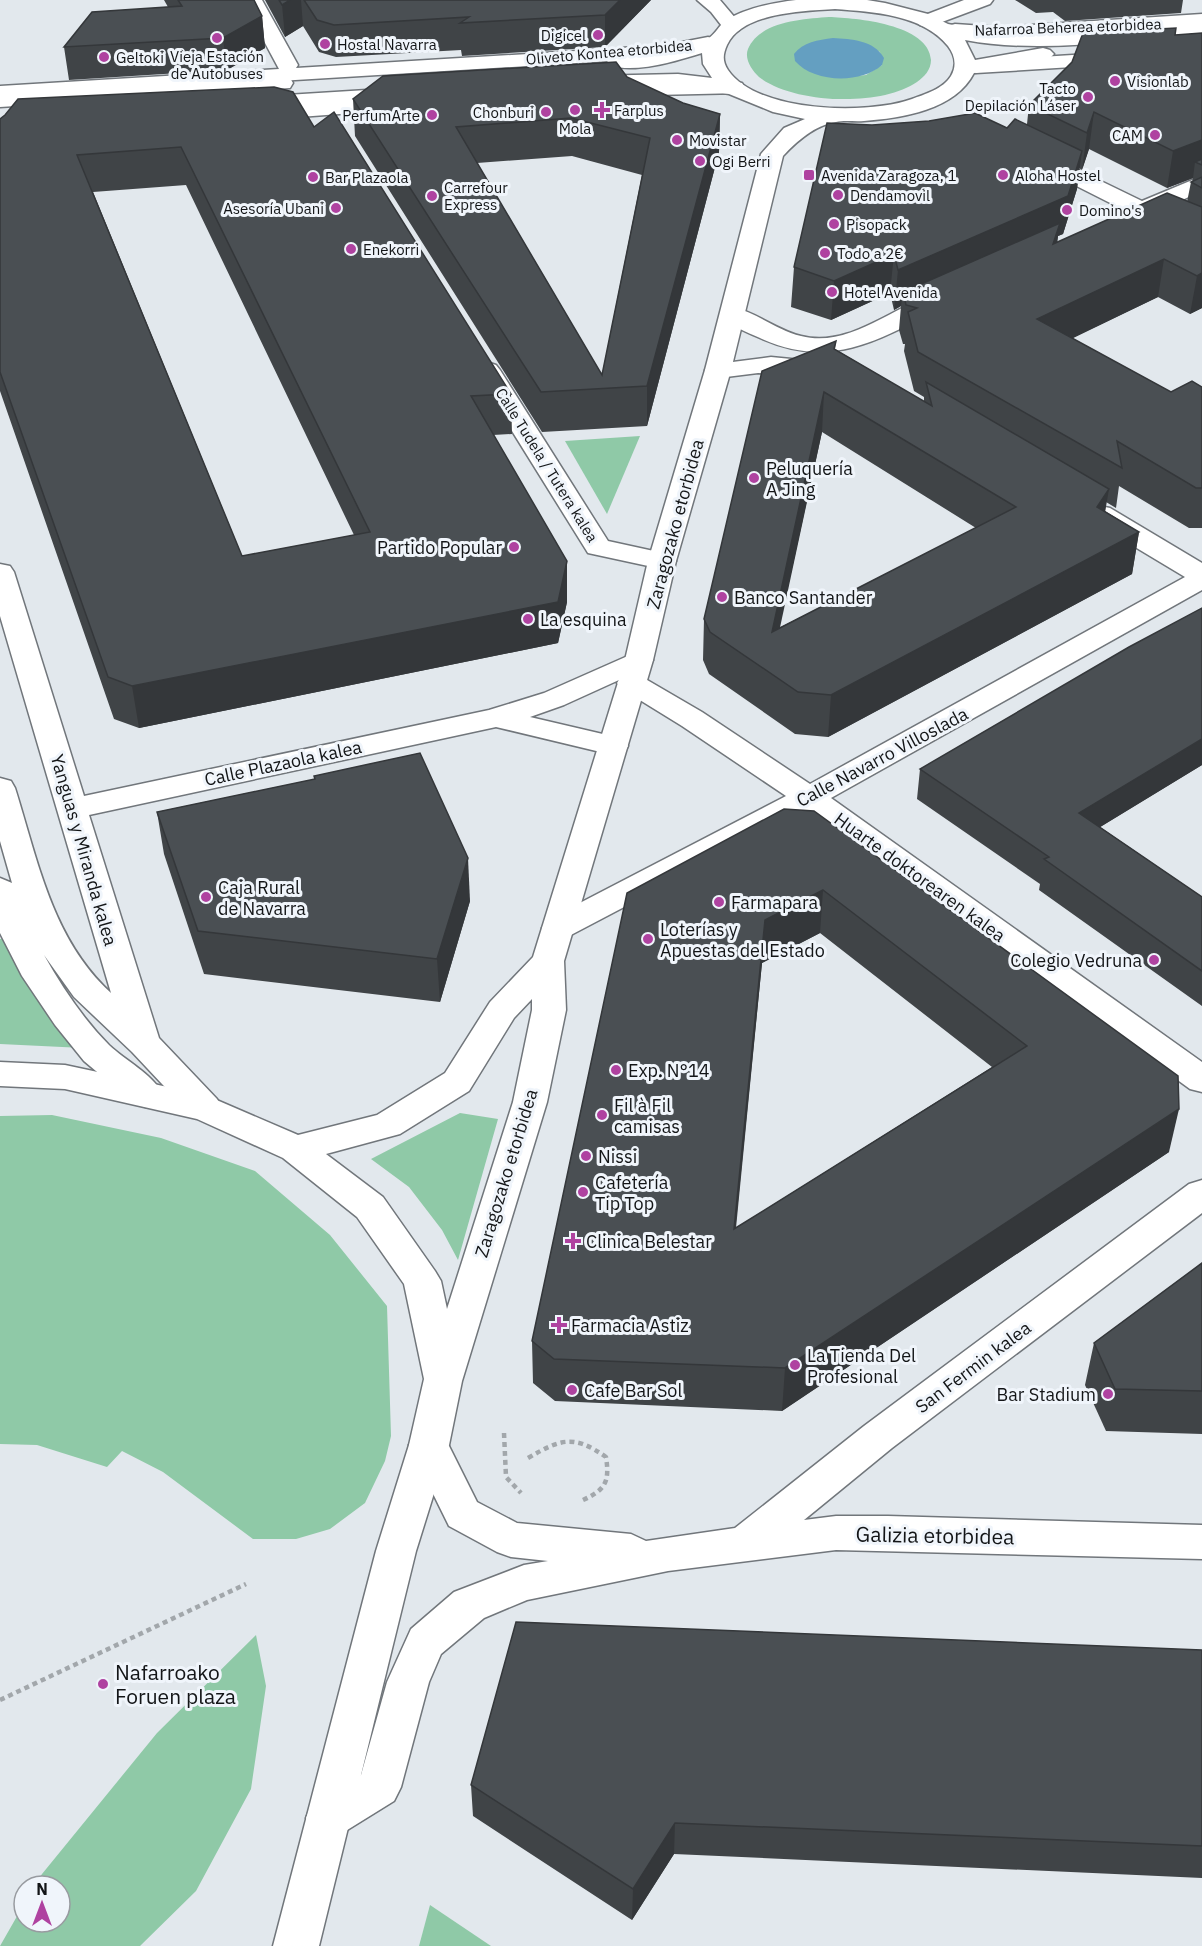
<svg xmlns="http://www.w3.org/2000/svg" width="1202" height="1946" viewBox="0 0 1202 1946" font-family="'IBM Plex Sans',sans-serif">
<rect width="100%" height="100%" fill="#e2e8ed"/>
<g fill="#8fc9a7" fill-rule="evenodd">
<path d="M829 17C856 18 929 24 931 60 931 70 924 77 917 82 881 107 794 104 759 77 752 70 744 59 748 49 760 21 803 19 829 17ZM861 42 880 52 882 65 866 75 838 78Z"/>
<path d="M640 436 607 514 565 441Z"/>
<path d="M11 938 83 1048 0 1044V939Z"/>
<path d="M460 1113 498 1119 458 1260 442 1230 409 1187 371 1159Z"/>
<path d="M52 1115 161 1138 255 1171 330 1235 387 1306 391 1436 385 1461 365 1503 330 1529 296 1539H253L163 1472 122 1451 107 1467 37 1445 0 1444V1116Z"/>
<path d="M256 1635 266 1686 251 1789 196 1891 140 1946H0L24 1904V1922H60V1886H34L42 1874 157 1733Z"/>
<path d="M430 1905 491 1946H419Z"/>
</g>
<path fill="#649fc1" d="M833 38C851 39 874 40 884 58L882 65C861 84 814 83 795 61L794 54C803 42 818 40 833 38Z"/>
<g fill="none" stroke-linecap="round" stroke-linejoin="round">
<defs>
<g id="minor">
<path d="M242 0H262L298 65 296 68 609 49 672 44 708 37 715 39 718 43 715 47 672 56 609 61 0 98V86L279 69Z"/>
<path d="M697 0H720L742 26 739 30 732 32 725 30 711 12Z"/>
<path d="M964 0H993L990 4 934 25 927 27 920 25 917 21 920 17Z"/>
<path d="M1202 14V26L999 39 948 34 945 30 948 26 955 24 999 27Z"/>
<path d="M1202 47V59L976 73 969 71 965 67 969 63 976 61Z"/>
<path d="M734 82 742 83 745 88 742 93 610 96 602 95 599 90 602 85 610 84Z"/>
<path d="M399 97 407 99 410 104 407 109 259 120 251 118 248 113 251 108 259 106Z"/>
<path d="M1037 150 1142 201 1202 176V191L1160 210 1202 231V247L1141 218 1132 221 1124 219 1120 214 1124 210 1029 162 1026 157 1029 152Z"/>
<path d="M940 293 949 295 952 300 949 305C881 337 835 372 760 338 747 332 729 326 721 314L724 309 733 307C757 313 777 330 801 336 851 349 894 304 940 293Z"/>
<path d="M771 357 832 363 836 368 832 373 823 376 758 373 718 378 709 375 705 370 709 365Z"/>
<path d="M487 362 496 365 500 370 608 541 672 555 676 561 672 567 662 569 588 553 474 370 478 365Z"/>
<path d="M1100 506 1110 508 1202 563V590L831 798 1202 1062V1092L1190 1089 807 811 569 936 558 939 547 936 542 928 547 920 786 796 682 726 622 689 617 683 619 680 564 705 530 717 624 739 628 746 624 753 613 755 496 727 89 815 159 1038 217 1099 222 1108 217 1117 205 1121 193 1117 132 1052 74 997 44 955C62 987 83 1019 109 1045 126 1061 151 1073 163 1094L158 1103 146 1107 134 1103 84 1061 55 1025 22 976 0 933V878L12 883 0 841V778L11 781 15 788C38 861 52 939 111 993L0 616V564L10 566 14 572 84 796 489 710 544 693 639 651 649 654 653 660 649 666 632 674 642 677 702 712 810 784 1185 577 1090 520 1086 514 1090 508Z"/>
<path d="M1202 1180V1213L892 1448 804 1520 836 1516H888L1202 1525V1559L836 1550 668 1571 527 1600 484 1618 441 1654 429 1682 401 1787 394 1801 344 1832 328 1838 312 1832 306 1818 312 1804 361 1775 387 1682 411 1629 454 1592 524 1565 548 1561 511 1557 497 1552 449 1526 409 1445 415 1434 429 1429 443 1434 477 1502 517 1523 631 1534 646 1541 735 1528 864 1426 1189 1184Z"/>
</g>
<g id="major">
<path d="M796 0H867L885 3 928 14 948 24 989 32 1028 34 1202 23V35C1127 40 1038 54 965 40L975 60 1043 48 1050 50 1054 54 1050 58 1043 60 974 73C955 110 902 118 864 121 855 122 845 120 836 122 815 125 797 141 783 156L731 370 676 561 653 660 564 961 566 1010 547 1102 462 1381 449 1445 416 1551 319 1946H273L376 1551 409 1445 424 1379 404 1284 357 1217 283 1158 197 1119 65 1089 0 1086V1062L65 1065 205 1095 298 1135 377 1115 445 1073 490 1002 533 957 625 660 648 561 705 370 761 154 784 128 805 119 773 112 729 94 678 86 589 88 581 87 578 82 581 77 589 76 678 74 712 78 703 64 702 53C676 61 638 73 611 66L607 62 611 58 618 56C641 54 689 49 709 38 715 34 719 26 725 21 745 8 772 3 796 0ZM835 9C873 12 922 14 948 46 955 55 957 66 951 76 943 89 925 94 912 99 868 115 757 113 728 70 722 61 723 54 727 45 742 12 805 11 835 9ZM532 999V1010L513 1102 447 1309 441 1281 435 1271 383 1197 326 1154 400 1134 469 1091 514 1018Z"/>
<path d="M282 77 290 78 293 83 290 88 0 107V95Z"/>
<path d="M399 88 407 89 410 94 407 99 253 109 245 108 242 103 245 98 253 97Z"/>
</g>
</defs>
<use href="#minor" stroke="#71767b" stroke-width="3"/>
<use href="#major" stroke="#71767b" stroke-width="3"/>
<g stroke="#a2a7ab" stroke-width="4.5" stroke-dasharray="5 4" stroke-linecap="butt">
<path d="M504 1433 506 1477 521 1493"/>
<path d="M528 1458C561 1439 573 1434 606 1457 610 1483 605 1490 581 1501"/>
<path d="M0 1700 246 1584"/>
</g>
<use href="#minor" fill="#fff" fill-rule="evenodd"/>
<use href="#major" fill="#fff" fill-rule="evenodd"/>
</g>
<g fill="#404447" fill-rule="evenodd">
<path d="M164 0H254L262 16 265 48 227 70 69 80 64 47 168 7Z"/>
<path d="M265 0H651L605 47 462 56 461 50 336 57 319 52 303 26 285 37Z"/>
<path d="M1015 0H1183L1181 13 1065 21 1053 12 1036 13Z"/>
<path d="M1202 33V308L1190 314 1158 297 1072 338 1171 392 1202 387V528H1189L1119 486 1116 508 1106 502 1105 511 1139 532 1132 574 828 737 795 734 709 674 703 660 704 619 836 341 835 349 924 402V397L914 391 904 351 905 344H903L899 330 901 306 894 310 890 293 831 320 791 307 794 267 872 125 1007 128 1027 124 1029 105 1175 35ZM1089 149 1167 188 1193 178 1192 182H1191L1187 202 1057 242 1058 236 1063 234 1077 189 1079 168 1082 170ZM822 432 976 528 779 628Z"/>
<path d="M627 77 683 103 720 114 719 152 647 426 542 432 355 136 353 99ZM572 156 642 175 602 375 477 163Z"/>
<path d="M0 119 314 127 511 394 512 434 493 435 567 602 558 643 139 728 114 719 0 391ZM186 185 354 535 242 556 93 192Z"/>
<path d="M1202 765 1100 827 1202 897V1006L1039 890 1040 884 917 799 920 769Z"/>
<path d="M314 776 470 901 440 1002 204 974 164 854 157 812 315 779Z"/>
<path d="M784 809 1169 1152 782 1411 555 1401 533 1383 532 1341ZM820 933 992 1067 736 1228 762 963Z"/>
<path d="M1202 1263V1434L1106 1431 1085 1385 1094 1343Z"/>
<path d="M1202 1650V1878L674 1854 632 1920 473 1816 471 1785Z"/>
</g>
<g fill="#34373a">
<path d="M290 0H301L303 26 285 37 282 5Z"/>
<path d="M620 0H651L605 47V15Z"/>
<path d="M262 16 265 48 227 70 223 38Z"/>
<path d="M1094 112 1089 149 1082 170 1087 133Z"/>
<path d="M720 114 719 152 647 426V386Z"/>
<path d="M1202 140V165L1195 162 1193 178 1167 188 1173 151Z"/>
<path d="M1082 151 1077 189 1063 234 1058 236 1055 260 903 292 901 306 894 310 898 270Z"/>
<path d="M894 254 890 293 831 320 834 281Z"/>
<path d="M1164 259 1158 297 1032 358 1037 319Z"/>
<path d="M1202 273V308L1190 314 1197 276Z"/>
<path d="M824 392 822 432 770 674 772 632Z"/>
<path d="M1109 489 1102 530 1097 507Z"/>
<path d="M1139 532 1132 574 828 737 831 695Z"/>
<path d="M567 561V602L558 643 139 728 132 686Z"/>
<path d="M1202 739V765L1074 843 1079 813Z"/>
<path d="M468 858 470 901 440 1002 437 959Z"/>
<path d="M823 890 820 933 762 963 731 1272 734 1229 765 920Z"/>
<path d="M1179 1109 1169 1152 782 1411 785 1368Z"/>
<path d="M675 1823 674 1854 632 1920 633 1889Z"/>
</g>
<g fill="#4a4f53" stroke="#34373a" stroke-width="1.5" fill-rule="evenodd">
<path d="M178 0H254L262 16 223 38 64 47 92 12 182 6Z"/>
<path d="M279 0H290L282 5Z"/>
<path d="M304 0H620L605 15 460 23 469 17 334 25 317 20Z"/>
<path d="M1176 28 1175 35 1202 33V140L1173 151 1094 112 1087 133 1029 105 1072 62 1083 33Z"/>
<path d="M616 62 627 77 683 103 720 114 647 386 541 392 353 99 383 76ZM571 118 650 138 602 375 456 127Z"/>
<path d="M274 87 293 92 314 127 334 112 511 394 471 396 567 561 558 602 132 686 108 677 0 372V119L5 115 18 99ZM181 147 370 532 242 556 77 155Z"/>
<path d="M975 113 1007 128 1015 119 1082 151 1068 196 898 270 894 254 834 281 794 267 827 123 872 125 929 121Z"/>
<path d="M1202 159V165L1195 162Z"/>
<path d="M1202 177V188L1191 182Z"/>
<path d="M1167 193 1202 207V273L1197 276 1164 259 1037 319 1171 392 1192 381 1202 387V488H1196L1117 441 1122 468 918 352 908 312 917 308 906 305 903 292 1060 223 1053 244Z"/>
<path d="M836 341 834 349 932 406 926 382 1109 489 1097 507 1139 532 831 695 798 692 710 632 704 619 762 371ZM824 392 1016 507 772 632Z"/>
<path d="M1202 608V739L1079 813 1202 897V971L1044 859 1049 857 920 769 1129 647Z"/>
<path d="M420 753 468 858 437 959 198 931 157 812 315 779 314 776Z"/>
<path d="M784 809 814 811 1178 1076 1179 1109 785 1368 554 1359 532 1341 627 893ZM823 890 1027 1046 734 1229 765 920Z"/>
<path d="M1202 1263V1391L1115 1389 1094 1343Z"/>
<path d="M516 1622 1202 1650V1846L675 1823 633 1889 471 1785Z"/>
</g>
<g fill="#af42a0" stroke="#f0f5fb" stroke-width="2">
<circle cx="598" cy="35" r="6"/>
<circle cx="217" cy="38" r="6"/>
<circle cx="325" cy="44" r="6"/>
<circle cx="104" cy="57" r="6"/>
<circle cx="1115" cy="81" r="6"/>
<circle cx="1088" cy="97" r="6"/>
<circle cx="575" cy="110" r="6"/>
<path d="M599 101h6v6h6v6h-6v6h-6v-6h-6v-6h6z"/>
<circle cx="546" cy="112" r="6"/>
<circle cx="432" cy="115" r="6"/>
<circle cx="1155" cy="135" r="6"/>
<circle cx="677" cy="140" r="6"/>
<circle cx="700" cy="161" r="6"/>
<rect x="803" y="169" width="12" height="12" rx="3"/>
<circle cx="1003" cy="175" r="6"/>
<circle cx="313" cy="177" r="6"/>
<circle cx="838" cy="195" r="6"/>
<circle cx="432" cy="196" r="6"/>
<circle cx="336" cy="208" r="6"/>
<circle cx="1067" cy="210" r="6"/>
<circle cx="834" cy="224" r="6"/>
<circle cx="351" cy="249" r="6"/>
<circle cx="825" cy="253" r="6"/>
<circle cx="832" cy="292" r="6"/>
<circle cx="754" cy="478" r="6"/>
<circle cx="514" cy="547" r="6"/>
<circle cx="722" cy="597" r="6"/>
<circle cx="528" cy="619" r="6"/>
<circle cx="206" cy="897" r="6"/>
<circle cx="719" cy="902" r="6"/>
<circle cx="648" cy="939" r="6"/>
<circle cx="1154" cy="960" r="6"/>
<circle cx="616" cy="1070" r="6"/>
<circle cx="602" cy="1115" r="6"/>
<circle cx="586" cy="1156" r="6"/>
<circle cx="583" cy="1192" r="6"/>
<path d="M570 1232h6v6h6v6h-6v6h-6v-6h-6v-6h6z"/>
<path d="M556 1316h6v6h6v6h-6v6h-6v-6h-6v-6h6z"/>
<circle cx="795" cy="1365" r="6"/>
<circle cx="572" cy="1390" r="6"/>
<circle cx="1108" cy="1394" r="6"/>
<circle cx="103" cy="1684" r="6"/>
</g>
<g text-anchor="middle" dominant-baseline="central" stroke-width="6" stroke-linejoin="round" paint-order="stroke">
<g font-size="15" fill="#131517" stroke="#f0f5fb">
<text transform="translate(1068 27) rotate(-2)">Nafarroa Beherea etorbidea</text>
<text transform="translate(609 52) rotate(-5)">Oliveto Kontea etorbidea</text>
<text transform="translate(547 465) rotate(58)">Calle Tudela / Tutera kalea</text>
</g>
<g font-size="15" fill="#131517" stroke="#f0f5fb" text-anchor="start">
<text x="586" y="35" text-anchor="end">Digicel</text>
<text x="337" y="44">Hostal Navarra</text>
<text x="217" y="56" text-anchor="middle">Vieja Estación<tspan x="217" dy="17">de Autobuses</tspan></text>
<text x="116" y="57">Geltoki</text>
<text x="1127" y="81">Visionlab</text>
<text x="1076" y="88" text-anchor="end">Tacto<tspan x="1076" dy="17">Depilación Láser</tspan></text>
<text x="614" y="110">Farplus</text>
<text x="534" y="112" text-anchor="end">Chonburi</text>
<text x="420" y="115" text-anchor="end">PerfumArte</text>
<text x="575" y="128" text-anchor="middle">Mola</text>
<text x="1143" y="135" text-anchor="end">CAM</text>
<text x="689" y="140">Movistar</text>
<text x="712" y="161">Ogi Berri</text>
<text x="821" y="175">Avenida Zaragoza, 1</text>
<text x="1015" y="175">Aloha Hostel</text>
<text x="325" y="177">Bar Plazaola</text>
<text x="444" y="187">Carrefour<tspan x="444" dy="17">Express</tspan></text>
<text x="850" y="195">Dendamovil</text>
<text x="324" y="208" text-anchor="end">Asesoría Ubani</text>
<text x="1079" y="210">Domino's</text>
<text x="846" y="224">Pisopack</text>
<text x="363" y="249">Enekorri</text>
<text x="837" y="253">Todo a 2€</text>
<text x="844" y="292">Hotel Avenida</text>
</g>
<g font-size="18" fill="#131517" stroke="#f0f5fb" text-anchor="start">
<text x="766" y="468">Peluquería<tspan x="766" dy="21">A Jing</tspan></text>
<text x="502" y="547" text-anchor="end">Partido Popular</text>
<text x="734" y="597">Banco Santander</text>
<text x="540" y="619">La esquina</text>
<text x="218" y="887">Caja Rural<tspan x="218" dy="21">de Navarra</tspan></text>
<text x="731" y="902">Farmapara</text>
<text x="660" y="929">Loterías y<tspan x="660" dy="21">Apuestas del Estado</tspan></text>
<text x="1142" y="960" text-anchor="end">Colegio Vedruna</text>
<text x="628" y="1070">Exp. N°14</text>
<text x="614" y="1105">Fil à Fil<tspan x="614" dy="21">camisas</tspan></text>
<text x="598" y="1156">Nissi</text>
<text x="595" y="1182">Cafetería<tspan x="595" dy="21">Tip Top</tspan></text>
<text x="586" y="1241">Clinica Belestar</text>
<text x="571" y="1325">Farmacia Astiz</text>
<text x="807" y="1355">La Tienda Del<tspan x="807" dy="21">Profesional</tspan></text>
<text x="584" y="1390">Cafe Bar Sol</text>
<text x="1096" y="1394" text-anchor="end">Bar Stadium</text>
</g>
<g font-size="18" fill="#131517" stroke="#f0f5fb">
<text transform="translate(675 524) rotate(-75)">Zaragozako etorbidea</text>
<text transform="translate(882 757) rotate(-28)">Calle Navarro Villoslada</text>
<text transform="translate(283 763) rotate(-12)">Calle Plazaola kalea</text>
<text transform="translate(84 850) rotate(74)">Yanguas y Miranda kalea</text>
<text transform="translate(920 877) rotate(36)">Huarte doktorearen kalea</text>
<text transform="translate(506 1173) rotate(-73)">Zaragozako etorbidea</text>
<text transform="translate(973 1367) rotate(-37)">San Fermin kalea</text>
</g>
<g font-size="21" fill="#131517" stroke="#f0f5fb">
<text transform="translate(935 1535) rotate(1)">Galizia etorbidea</text>
</g>
<g font-size="21" fill="#131517" stroke="#f0f5fb" text-anchor="start">
<text x="115" y="1672">Nafarroako<tspan x="115" dy="24">Foruen plaza</tspan></text>
</g>
</g>
<g transform="translate(42 1904)"><circle r="28" fill="#f0f5fb" stroke="#989ba0" stroke-width="1.5"/>
<path d="M0-4.5L10 22L0 15L-10 22Z" fill="#af42a0"/>
<text y="-9" font-size="16" font-weight="bold" text-anchor="middle" fill="#131517">N</text>
</g>
</svg>
